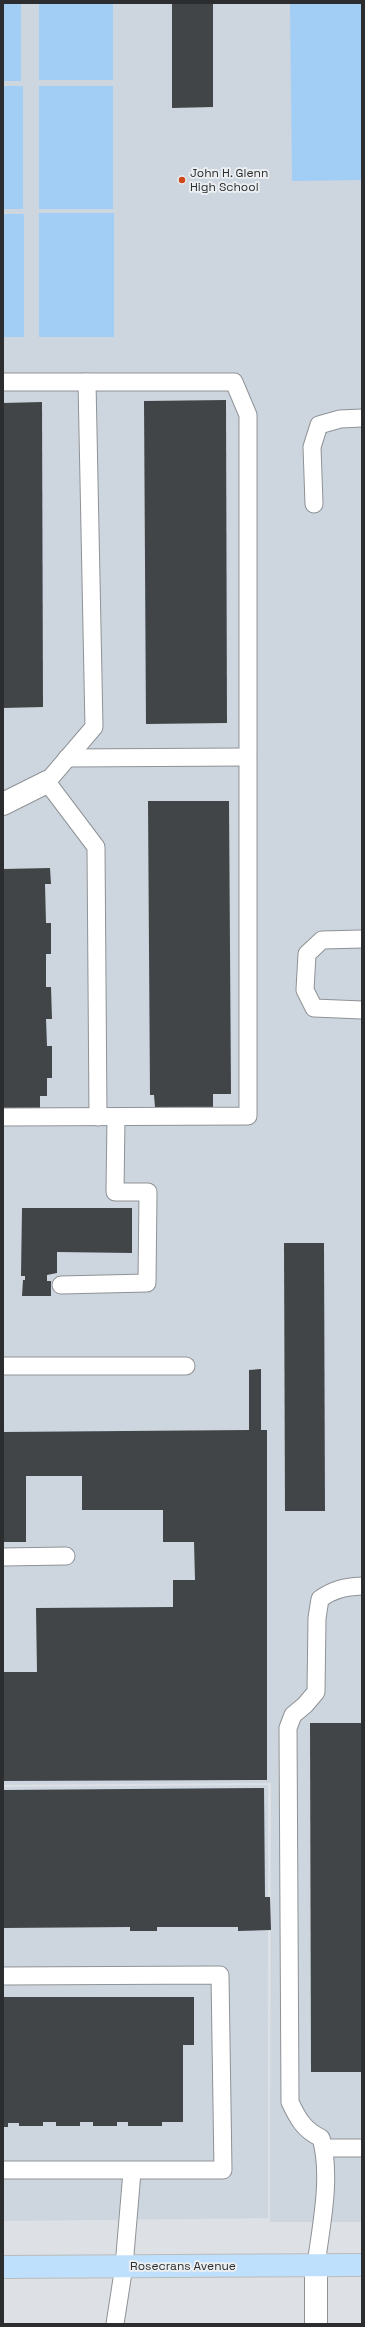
<svg xmlns="http://www.w3.org/2000/svg" width="365" height="2327" viewBox="0 0 365 2327" font-family="'Space Grotesk',sans-serif">
<rect width="100%" height="100%" fill="#dde0e4"/>
<g fill="#cdd6df">
<path d="M3 3H362V2222H270L271 1783 3 1785Z"/>
<path d="M268 1785V2218L3 2221V1787Z"/>
</g>
<g fill="#a2cdf5">
<rect x="3" y="3" width="18" height="78"/>
<rect x="39" y="3" width="74" height="77"/>
<path d="M290 3H362V180L292 181Z"/>
<rect x="3" y="86" width="20" height="123"/>
<rect x="39" y="86" width="74" height="123"/>
<rect x="39" y="213" width="75" height="124"/>
<rect x="3" y="214" width="21" height="123"/>
</g>
<g fill="#424548">
<path d="M172 3H213V107L172 108Z"/>
<path d="M226 400 227 723 146 724 144 401Z"/>
<path d="M42 402 43 707 3 708V403Z"/>
<path d="M148 801H229L231 1094H213V1107H155L154 1095H150Z"/>
<path d="M50 868 51 884H45L46 923H51V954H46V987H51L52 1019H46L47 1046H52V1078H47V1096H40V1108L3 1109V869Z"/>
<path d="M22 1208H132V1253L57 1252V1273L47 1275V1281H51V1296H22L23 1280H25V1276H21Z"/>
<path d="M284 1243H324L325 1511H285Z"/>
<path d="M261 1369V1430H267V1780L3 1781V1672H37L36 1608 173 1607V1580H195L194 1542H163V1510H82V1476H26V1542H3V1432L249 1430V1370Z"/>
<path d="M310 1723H362V2072H311Z"/>
<path d="M264 1788 265 1897H270L271 1930 238 1931V1927H157V1931H130V1927L3 1928V1790Z"/>
<path d="M3 1997H194V2045H183V2122H162V2126H128V2122H117V2126H93V2122H80V2126H56V2122H43V2126H19V2123H8V2127H3Z"/>
</g>
<g fill="none" stroke-linecap="round" stroke-linejoin="round">
<defs>
<g id="service">
<path d="M3 382H234L248 415V1116L3 1117"/>
<path d="M87 382 94 727 47 782 96 847 98 1117"/>
<path d="M314 504 312 447 319 425 340 419 362 418"/>
<path d="M67 758 247 757"/>
<path d="M362 939 322 940 307 954 305 990 314 1008 362 1010"/>
<path d="M61 1285 147 1283 148 1192H115L116 1117"/>
<path d="M3 1366H186"/>
<path d="M3 1557 66 1556"/>
<path d="M3 1976 220 1975 223 2170H3"/>
<path d="M324 2148H362"/>
<path d="M316 2265C321 2226 332 2176 321 2138 304 2130 298 2119 290 2102L288 1728 293 1715 305 1705 316 1692 317 1618 320 1599C334 1589 345 1587 362 1586"/>
<path d="M115 2324 124 2266 132 2172"/>
</g>
<g id="minor">
<path d="M3 804 47 782"/>
<path d="M316 2265V2324"/>
</g>
<path id="primary" d="M3 2267 362 2265"/>
</defs>
<use href="#service" stroke="#8f9296" stroke-width="19"/>
<use href="#minor" stroke="#8f9296" stroke-width="24"/>
<use href="#primary" stroke="#bbbcbc" stroke-width="24"/>
<use href="#service" stroke="#fff" stroke-width="17"/>
<use href="#minor" stroke="#fff" stroke-width="22"/>
<use href="#primary" stroke="#bfe0fd" stroke-width="22"/>
</g>
<circle fill="#cf471b" stroke="#eaeef1" stroke-width="1.5" cx="182" cy="180" r="4"/>
<g text-anchor="middle" dominant-baseline="central" stroke-width="4" stroke-linejoin="round" paint-order="stroke">
<g font-size="12" fill="#2b2d2e" stroke="#eaeef1" text-anchor="start">
<text x="190" y="173">John H. Glenn<tspan x="190" dy="14">High School</tspan></text>
</g>
<g font-size="12" fill="#2b2d2e" stroke="#eaeef1">
<text x="183" y="2266">Rosecrans Avenue</text>
</g>
</g>
<rect width="365" height="2327" fill="none" stroke="#2b2d2e" stroke-width="8"/>
</svg>
